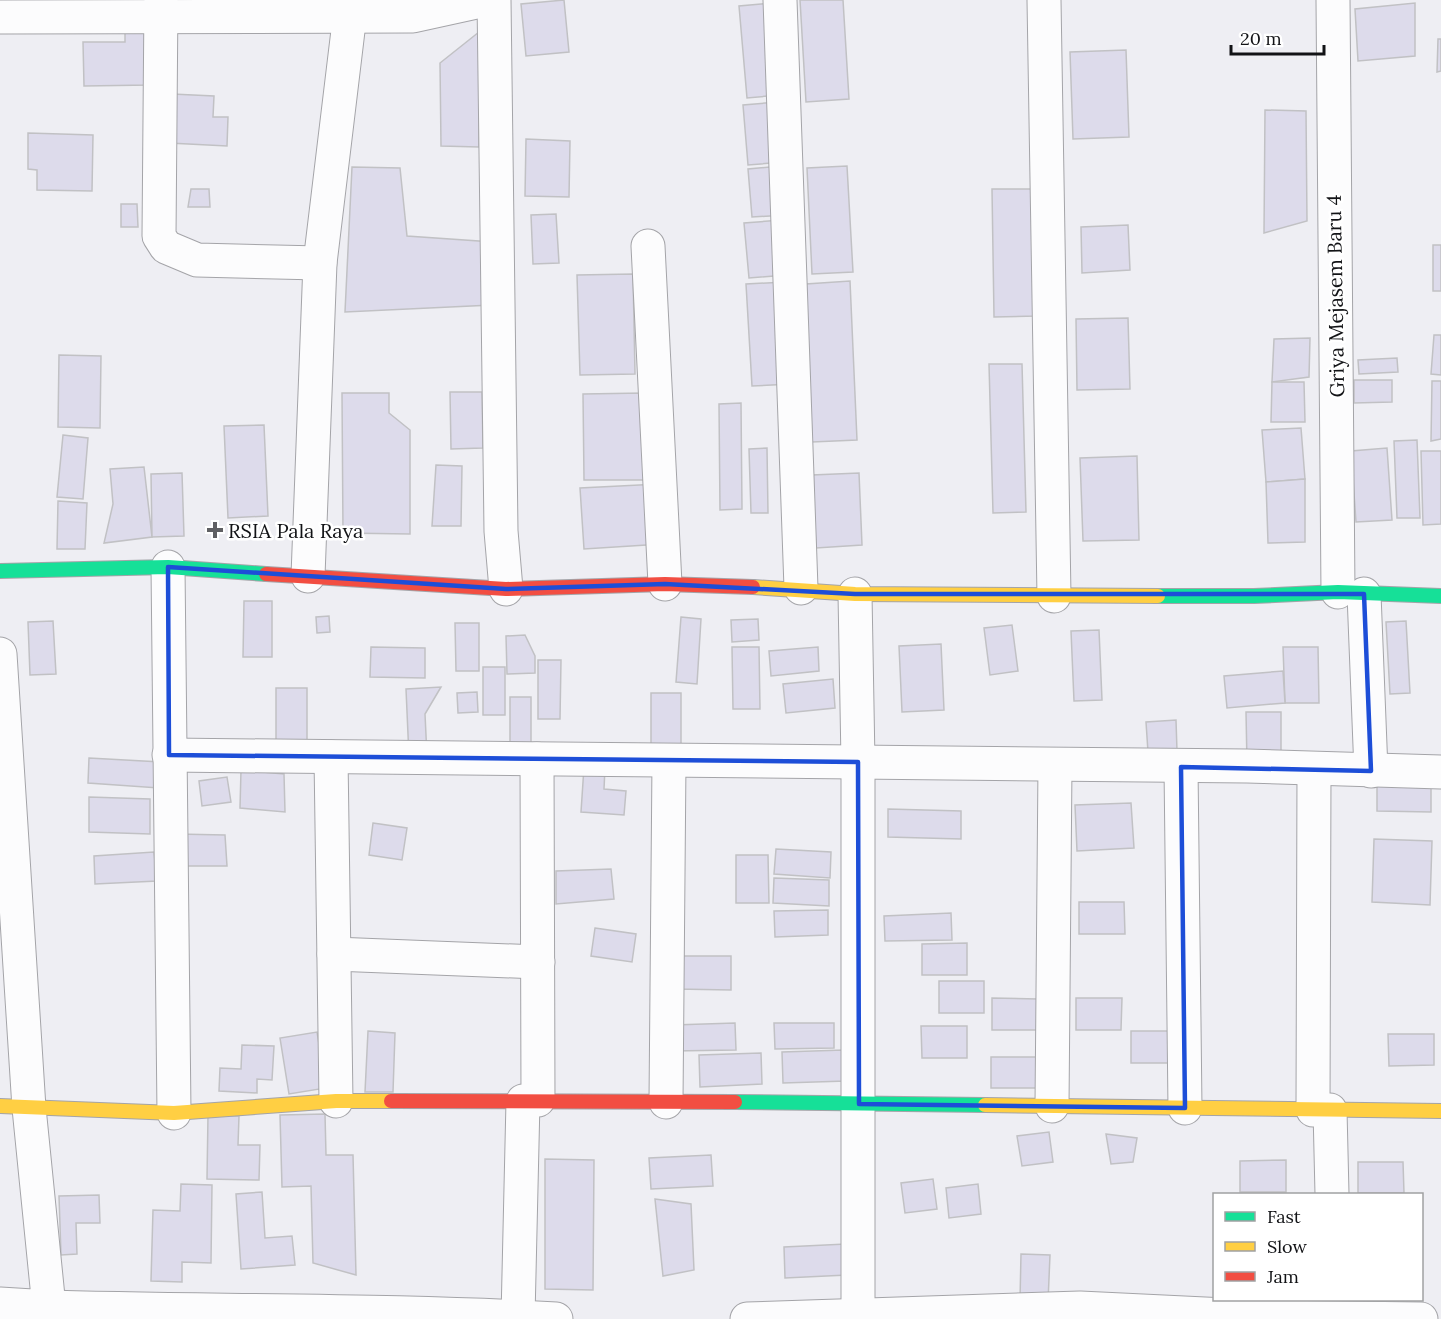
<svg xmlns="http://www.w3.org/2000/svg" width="1441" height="1319" viewBox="0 0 1441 1319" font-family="Lora,serif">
<rect width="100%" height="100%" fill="#eeeef3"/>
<g fill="#dddbeb" stroke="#c1c1c4" stroke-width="1.5">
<path d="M564 0 569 52 526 56 521 4Z"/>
<path d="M800 0H843L849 99 806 102Z"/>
<path d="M771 3 779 95 747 98 739 6Z"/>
<path d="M1415 3V56L1358 61 1355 9Z"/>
<path d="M149 32 150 85 84 86 83 42H125V33Z"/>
<path d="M479 32V147L441 146 440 63Z"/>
<path d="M1438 39H1441V71L1437 72Z"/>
<path d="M1126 50 1129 137 1073 139 1070 52Z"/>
<path d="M172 94 214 96 213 117H228L227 146 169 143Z"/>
<path d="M778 102 783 162 748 165 743 105Z"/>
<path d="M1265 110 1306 111 1307 221 1264 233Z"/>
<path d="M28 133 93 135 92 191 37 190V170L28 169Z"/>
<path d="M526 139 570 141 569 197 525 196Z"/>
<path d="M781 166 785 215 752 217 748 169Z"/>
<path d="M847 166 853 272 812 274 807 168Z"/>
<path d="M352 167 400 168 407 236 493 242 492 305 345 312Z"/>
<path d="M191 189H209L210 207H188Z"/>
<path d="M992 189H1034L1036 316 994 317Z"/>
<path d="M121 204H137L138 227H121Z"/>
<path d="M556 214 559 263 533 264 531 215Z"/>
<path d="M781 220 786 275 749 278 744 223Z"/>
<path d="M1128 225 1130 270 1082 273 1081 227Z"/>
<rect x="1433" y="245" width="8" height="46"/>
<path d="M633 274 635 374 580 375 577 275Z"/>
<path d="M850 281 857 440 812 442 806 284Z"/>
<path d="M785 282 791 384 752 386 746 284Z"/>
<path d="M1128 318 1130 389 1077 390 1076 319Z"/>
<path d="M1434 335H1441V375L1431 374Z"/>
<path d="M1310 338 1309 377 1272 382 1274 339Z"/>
<path d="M59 355 101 356 100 428 58 427Z"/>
<path d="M1397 358 1398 372 1359 374 1358 360Z"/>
<path d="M989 364H1022L1026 512 993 513Z"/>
<path d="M1354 380H1392V402L1354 403Z"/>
<path d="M1432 381H1441V439L1431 441Z"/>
<path d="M1272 382H1304L1305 422H1271Z"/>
<path d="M450 392H482L483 448 451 449Z"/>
<path d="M342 393H389V413L410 430V534L343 533Z"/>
<path d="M644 393 646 480H584L583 394Z"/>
<path d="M741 403 742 509 720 510 719 404Z"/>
<path d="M264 425 268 516 228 518 224 426Z"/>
<path d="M1301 428 1305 479 1266 482 1262 430Z"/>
<path d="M63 435 88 438 83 499 57 497Z"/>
<path d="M1417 440 1420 518H1397L1394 441Z"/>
<path d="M767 448 768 513H751L749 449Z"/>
<path d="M1387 448 1392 520 1356 522 1351 451Z"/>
<path d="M1421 451H1441V524L1423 525Z"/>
<path d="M1137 456 1139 540 1083 541 1080 458Z"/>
<path d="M436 465 462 466 461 526H432Z"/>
<path d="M144 467 152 537 104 543 113 504 110 469Z"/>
<path d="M182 473 184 536 152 537 151 474Z"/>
<path d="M859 473 862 545 816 548 812 475Z"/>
<path d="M1305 479V542L1268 543 1266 482Z"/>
<path d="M659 484 662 544 584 549 580 488Z"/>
<path d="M58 501 87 503 85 549H57Z"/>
<path d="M244 601H272V657H243Z"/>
<path d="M329 616 330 632 317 633 316 617Z"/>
<path d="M681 617 701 619 697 684 676 682Z"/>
<path d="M758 619 759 640 732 642 731 620Z"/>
<path d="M53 621 56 674 30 675 28 622Z"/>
<path d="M1406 621 1410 693 1390 694 1386 622Z"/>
<path d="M455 623H479V671H456Z"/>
<path d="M1012 625 1018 671 990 675 984 628Z"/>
<path d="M1099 630 1102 700 1074 701 1071 631Z"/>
<path d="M525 635 535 656V673L507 674 506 636Z"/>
<path d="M941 644 944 710 902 712 899 646Z"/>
<path d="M371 647 425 648V678L370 677Z"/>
<path d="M732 647H759L760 709H733Z"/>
<path d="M818 647 819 671 771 676 769 651Z"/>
<path d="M1283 647H1318L1319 703H1285Z"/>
<path d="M538 660H561L560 719H538Z"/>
<rect x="483" y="667" width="22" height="48"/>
<path d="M1283 671 1285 703 1227 708 1224 676Z"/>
<path d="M833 679 835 708 786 713 783 684Z"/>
<path d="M441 687 425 714 427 756 409 757 406 689Z"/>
<rect x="276" y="688" width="31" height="60"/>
<path d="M477 692 478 712 458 713 457 693Z"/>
<rect x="651" y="693" width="30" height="61"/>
<rect x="510" y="697" width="21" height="56"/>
<path d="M1246 712H1281V762L1247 763Z"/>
<path d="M1176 720 1177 751 1148 752 1146 722Z"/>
<path d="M89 758 161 762 159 788 88 783Z"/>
<path d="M584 767 605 768 604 789 626 791 624 815 581 812Z"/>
<path d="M241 770 284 774 285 812 240 808Z"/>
<path d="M227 777 231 802 202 806 199 781Z"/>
<path d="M1377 779 1431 780V812L1377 811Z"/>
<path d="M89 797 150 799V834L89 832Z"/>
<path d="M1131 803 1134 848 1077 851 1075 805Z"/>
<path d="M888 809 961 811V839L888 837Z"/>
<path d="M373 823 407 828 402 860 369 855Z"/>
<path d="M176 834 225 835 227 866H176Z"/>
<path d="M1374 839 1432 841 1430 905 1372 902Z"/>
<path d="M776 849 831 852 830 878 774 874Z"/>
<path d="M154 852 157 881 95 884 94 856Z"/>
<path d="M736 855H768L769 903H736Z"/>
<path d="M611 869 614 899 556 904V871Z"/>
<path d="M774 878 829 880V906L773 903Z"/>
<path d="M1079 902H1124L1125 934H1079Z"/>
<path d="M828 910V935L775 937 774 911Z"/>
<path d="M951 913 952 940 885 941 884 916Z"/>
<path d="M595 928 636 934 632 962 591 956Z"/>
<path d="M967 943V975H922V944Z"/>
<path d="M678 956H731V990L676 989Z"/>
<rect x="939" y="981" width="45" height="32"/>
<path d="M992 998 1038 999V1030H992Z"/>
<path d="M1076 998H1122L1121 1030H1076Z"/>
<path d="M735 1023 736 1050 673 1051V1025Z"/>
<path d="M774 1023H834V1048L775 1049Z"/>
<path d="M921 1026H967V1058H922Z"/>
<path d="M368 1031 395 1033 393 1092H365Z"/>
<path d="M1131 1031H1176L1177 1063H1131Z"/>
<path d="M317 1032 326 1088 289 1094 280 1038Z"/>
<path d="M1388 1034H1434V1065L1389 1066Z"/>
<path d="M242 1045 274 1046 272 1080 257 1079V1093L219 1091 220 1068 241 1069Z"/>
<path d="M844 1050 846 1081 783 1083 782 1052Z"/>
<path d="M761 1053 762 1084 700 1087 699 1055Z"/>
<rect x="991" y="1057" width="45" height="31"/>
<path d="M325 1114 326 1155H353L356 1275 313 1263 311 1186 282 1187 280 1115Z"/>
<path d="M208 1115 239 1116 238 1145H260L259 1180 207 1179Z"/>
<path d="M1049 1132 1053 1162 1022 1166 1017 1136Z"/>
<path d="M1106 1134 1137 1138 1133 1162 1111 1164Z"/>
<path d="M711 1155 713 1186 651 1189 649 1158Z"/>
<path d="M545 1159 594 1160 593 1290 545 1289Z"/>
<path d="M1286 1160V1192H1240V1161Z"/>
<path d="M1358 1162H1403L1404 1193H1358Z"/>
<path d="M933 1179 937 1209 905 1213 901 1183Z"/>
<path d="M181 1184 212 1185 211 1263 182 1262V1282L151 1281 153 1210 180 1211Z"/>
<path d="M978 1184 981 1214 949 1218 946 1188Z"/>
<path d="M262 1192 265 1238 292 1236 295 1265 241 1269 236 1194Z"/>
<path d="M99 1195 100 1223H76L77 1254 61 1255 59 1196Z"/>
<path d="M655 1199 691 1204 694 1270 663 1276Z"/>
<path d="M846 1244 847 1275 785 1278 784 1247Z"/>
<path d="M1021 1254 1050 1255 1048 1302 1020 1300Z"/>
</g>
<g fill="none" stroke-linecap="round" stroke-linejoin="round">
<defs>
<g id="street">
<path d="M161 0 159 236 166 247 197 260 320 263"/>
<path d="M494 0 501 531 506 589"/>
<path d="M780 0 801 588"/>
<path d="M1044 0 1054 596"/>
<path d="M1333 0 1338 592"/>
<path d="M0 17 413 16 486 0"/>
<path d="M648 246 665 584"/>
<path d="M168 567 174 1113"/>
<path d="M308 576 320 263 350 14"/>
<path d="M855 594 858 762V1315"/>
<path d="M1364 594 1371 771"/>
<path d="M0 654 29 1108 49 1307 0 1304"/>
<path d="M169 755 1247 766 1441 772"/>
<path d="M331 757 336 1101"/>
<path d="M537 759 538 1100"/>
<path d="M1181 767 1185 1108"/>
<path d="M334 954 538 962"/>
<path d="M666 1102 669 761"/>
<path d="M1052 1106 1055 765"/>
<path d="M1313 1110 1314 770"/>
<path d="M1330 1110 1332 1194"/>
<path d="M49 1307C218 1312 387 1309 556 1319"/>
<path d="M518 1317 523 1101"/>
<path d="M747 1319 1080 1308 1267 1317 1421 1319"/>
</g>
<g id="fast">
<path d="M0 571 168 567 266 574"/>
<path d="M1158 596H1254L1338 592 1441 596"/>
<path d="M735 1102 985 1105"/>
</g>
<g id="slow">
<path d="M753 587 855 594 1158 596"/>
<path d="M985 1105 1441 1111"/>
<path d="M0 1106 174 1113 336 1101H391"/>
</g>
<g id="jam">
<path d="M266 574 506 589 665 584 753 587"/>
<path d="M391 1101 735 1102"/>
</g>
</defs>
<use href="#street" stroke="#a4a4a8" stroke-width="35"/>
<use href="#fast" stroke="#a4a4a8" stroke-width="16"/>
<use href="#slow" stroke="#a4a4a8" stroke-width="16"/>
<use href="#jam" stroke="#a4a4a8" stroke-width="16"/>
<use href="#street" stroke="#fcfcfd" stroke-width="33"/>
<use href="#fast" stroke="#16e098" stroke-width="14"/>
<use href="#slow" stroke="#ffcf43" stroke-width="14"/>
<use href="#jam" stroke="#f24e42" stroke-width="14"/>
</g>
<path fill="none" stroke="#1d4ed8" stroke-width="4.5" stroke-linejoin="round" d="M168 567 506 589 665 584 855 594H1364L1371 771 1181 767 1185 1108 859 1104 858 762 169 755Z"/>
<path fill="#5f6063" stroke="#fff" stroke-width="2" d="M212 521h6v6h6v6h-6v6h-6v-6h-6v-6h6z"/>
<g text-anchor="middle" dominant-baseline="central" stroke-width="5" stroke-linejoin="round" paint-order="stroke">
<g font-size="20" fill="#121316" stroke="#fff">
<text transform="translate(1335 296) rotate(-91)">Griya Mejasem Baru 4</text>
</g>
<g font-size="20" fill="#121316" stroke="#fff" text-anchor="start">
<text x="228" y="530">RSIA Pala Raya</text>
</g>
</g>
<rect x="1213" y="1193" width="210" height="108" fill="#ffffff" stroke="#a0a1a2" stroke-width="1.5"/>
<rect x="1225" y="1212" width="30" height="9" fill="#16e098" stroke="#a0a1a2" stroke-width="1.5"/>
<text x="1267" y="1223" font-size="18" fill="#121316">Fast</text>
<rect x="1225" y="1242" width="30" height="9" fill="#ffcf43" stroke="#a0a1a2" stroke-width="1.5"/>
<text x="1267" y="1253" font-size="18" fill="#121316">Slow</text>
<rect x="1225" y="1272" width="30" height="9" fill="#f24e42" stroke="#a0a1a2" stroke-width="1.5"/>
<text x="1267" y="1283" font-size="18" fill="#121316">Jam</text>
<path d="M1231 45v9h93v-9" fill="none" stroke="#121316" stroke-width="3"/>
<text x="1240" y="45" font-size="18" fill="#121316" stroke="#ffffff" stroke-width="4.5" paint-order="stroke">20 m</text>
</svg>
